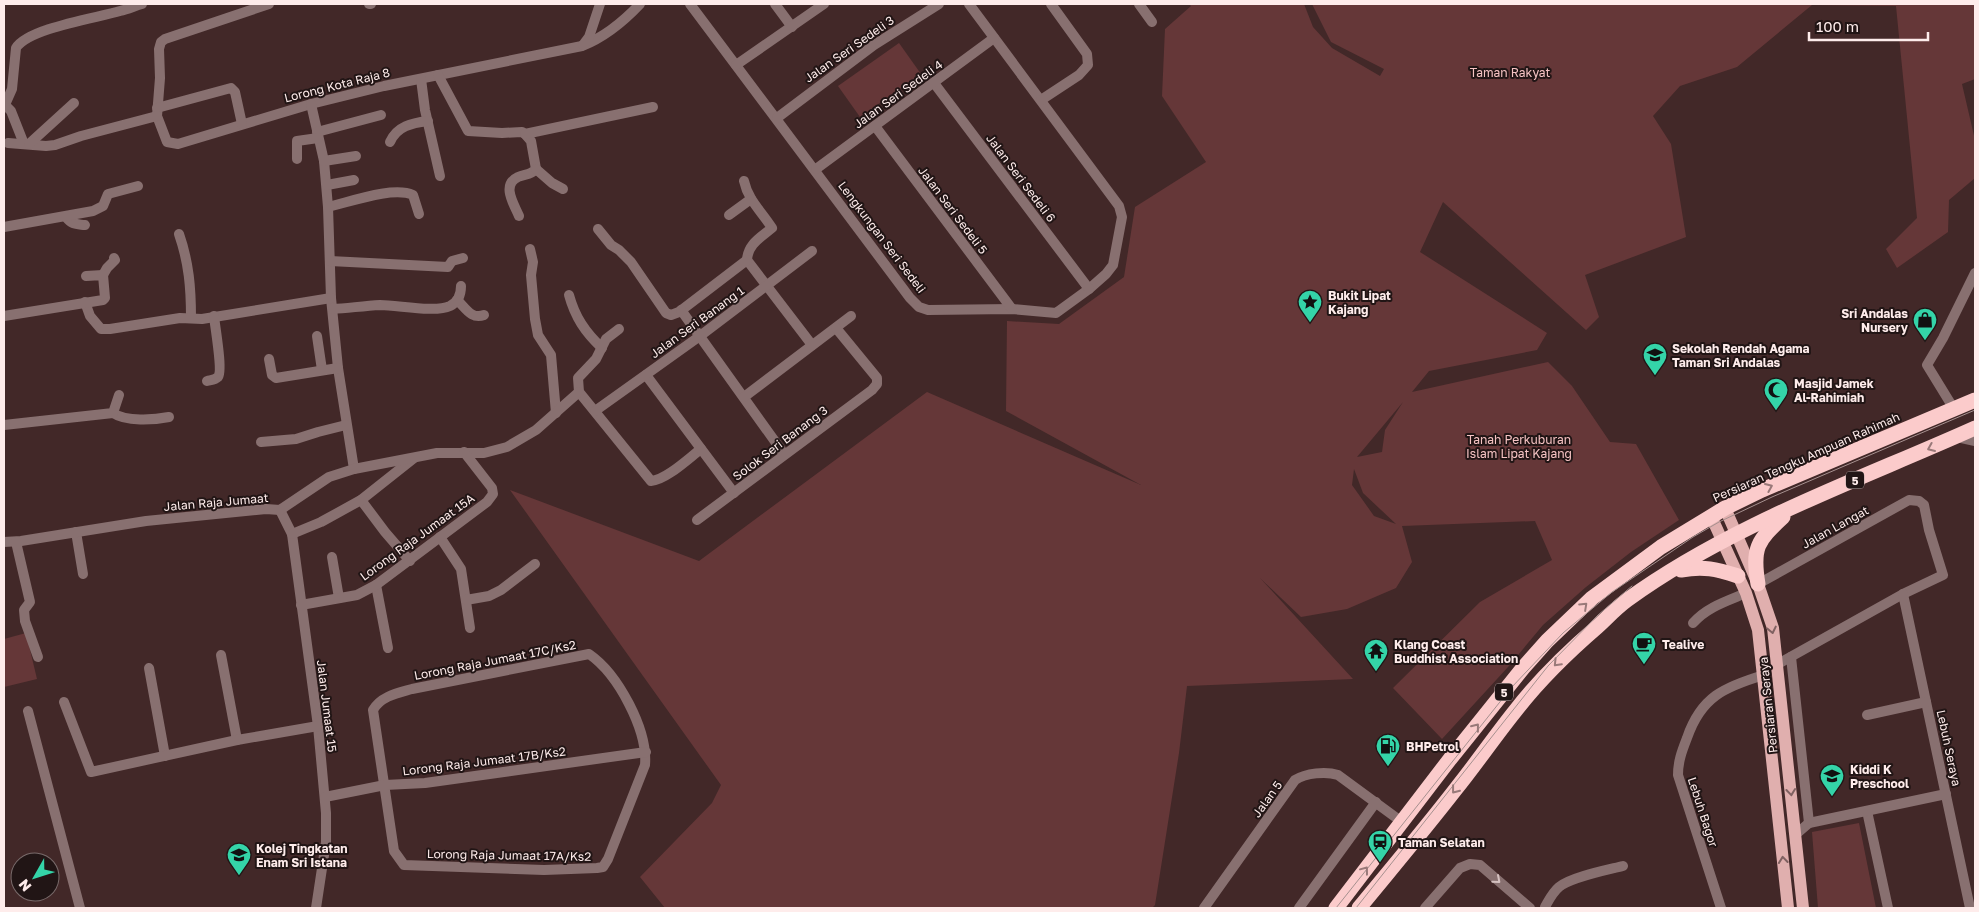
<svg xmlns="http://www.w3.org/2000/svg" width="1979" height="912" viewBox="0 0 1979 912" font-family="'Golos Text',sans-serif">
<rect width="100%" height="100%" fill="#422828"/>
<g fill="#653738" fill-rule="evenodd">
<path d="M1189 4H1304L1313 27 1332 48 1380 76 1384 69 1331 42 1312 4H1975V79L1962 84 1975 140V178L1949 200 1948 232 1897 268 1886 249 1917 218 1896 6 1812 5 1737 67 1680 86 1653 116 1671 144 1686 237 1585 275 1599 317 1586 330 1443 202 1420 252 1547 333 1537 350 1429 371 1412 392 1548 362 1572 386 1610 442 1636 444 1679 520 1631 552 1586 587 1543 625 1508 667 1442 739 1393 688 1480 602 1552 560 1535 521 1402 526 1412 562 1396 588 1347 609 1301 617 1260 578 1353 679 1187 686 1179 753 1155 905 1152 908H665L640 877 712 803 721 785 510 490 699 561 927 392 1141 485 1006 411 1007 321 1059 324 1124 277 1135 207 1206 162 1162 96 1165 29 1191 6ZM1403 402 1385 430 1382 452 1357 457ZM1354 469 1363 493 1396 524 1374 516 1352 485Z"/>
<path d="M899 43 921 74 860 117 838 86Z"/>
<path d="M26 633 37 679 4 687V639Z"/>
<path d="M1859 823 1876 908H1818L1812 832Z"/>
</g>
<g fill="none" stroke-linecap="round" stroke-linejoin="round">
<g stroke="#887070" stroke-width="10">
<path d="M269 4 165 39 161 42 159 49 160 78 157 116 167 142 178 144 311 104 384 86 582 46C605 37 623 22 640 4"/>
<path d="M369 4H371"/>
<path d="M690 4 910 298 919 307 928 310 1012 309 1056 313 1089 289 1106 274 1113 265 1122 217 1119 206 969 4"/>
<path d="M775 4 792 27"/>
<path d="M1139 4 1152 22"/>
<path d="M583 45 589 37 600 4"/>
<path d="M736 65 824 4"/>
<path d="M438 75 468 131 502 133 522 132 525 134 531 141 536 169C531 175 525 174 518 177 501 185 514 204 519 216"/>
<path d="M421 79 425 110 440 176"/>
<path d="M934 83 1089 289"/>
<path d="M1041 100 1079 75 1088 65 1087 54 1051 4"/>
<path d="M311 104 324 161 328 207 331 298 338 368 354 469"/>
<path d="M5 105 11 111 24 144"/>
<path d="M4 107 12 89 16 48C28 28 97 18 120 11 128 9 135 6 142 4"/>
<path d="M157 108 231 88 235 92 242 124"/>
<path d="M777 118 874 45 939 4"/>
<path d="M875 126 1012 309"/>
<path d="M317 132 381 115"/>
<path d="M525 134 653 107"/>
<path d="M390 142C397 126 412 123 428 121"/>
<path d="M8 143 46 146 55 145 81 136 157 116"/>
<path d="M29 144 74 103"/>
<path d="M297 159V141L318 138"/>
<path d="M324 161 356 156"/>
<path d="M536 169 552 183 563 189"/>
<path d="M816 169 994 38"/>
<path d="M744 181C748 200 762 212 772 228 760 238 748 244 747 260L812 345"/>
<path d="M327 185 354 180"/>
<path d="M328 207C350 202 393 186 413 195L419 214"/>
<path d="M729 215 751 199"/>
<path d="M66 217C72 225 76 224 85 225"/>
<path d="M4 227 93 211 103 206 108 194 138 186"/>
<path d="M598 229 611 245 619 250 631 262 666 313 671 315 679 312 747 260"/>
<path d="M179 234C189 263 191 288 191 318"/>
<path d="M530 249 533 262 531 275 535 319 538 335 551 355 556 413"/>
<path d="M330 261 448 267 452 261 463 258"/>
<path d="M103 275 107 268 115 260 114 258"/>
<path d="M569 295C575 317 585 332 602 348"/>
<path d="M457 300C465 307 471 320 484 315"/>
<path d="M85 302 90 316 101 329H110L180 318 202 319 331 298"/>
<path d="M333 309C348 308 364 306 380 305 398 305 435 313 450 306 458 302 461 294 461 286"/>
<path d="M681 310 784 454"/>
<path d="M4 316 103 300 105 298 103 275 86 276"/>
<path d="M619 329 606 339 596 359 578 378 579 392 651 481C666 480 689 458 701 449"/>
<path d="M317 336 322 370"/>
<path d="M269 359 272 375 276 378 338 368"/>
<path d="M646 375 734 493"/>
<path d="M207 381C211 380 215 380 218 377 223 371 215 327 214 316"/>
<path d="M744 397 851 316"/>
<path d="M1954 409 1927 365 1943 338 1975 273"/>
<path d="M595 411 700 336 812 251"/>
<path d="M113 413C126 422 154 420 169 417"/>
<path d="M4 425 113 413 119 395"/>
<path d="M1957 437 1975 441"/>
<path d="M261 442 296 439 318 432 346 425"/>
<path d="M361 500 385 532 410 561"/>
<path d="M280 510 292 534 318 726 326 813V842L316 908"/>
<path d="M697 520 872 390 877 384V378L836 328"/>
<path d="M76 532 83 574"/>
<path d="M292 534 321 522 361 500 414 458"/>
<path d="M440 537 461 569 470 628"/>
<path d="M4 542 21 541 146 521 266 509 280 510 329 477 354 469 437 453H484L507 447 536 430 579 392"/>
<path d="M16 542 30 602 24 610 25 621 38 657"/>
<path d="M332 557 339 598"/>
<path d="M1758 584 1909 500 1919 501 1924 505 1929 530 1943 575 1903 594 1778 664"/>
<path d="M376 585 388 648"/>
<path d="M1903 594 1970 908"/>
<path d="M466 600 489 596 501 590 535 564"/>
<path d="M301 605 357 595 376 585 487 502 493 494 492 488 464 452"/>
<path d="M1693 623C1707 607 1727 601 1746 593"/>
<path d="M589 654C618 674 648 730 645 765L608 859 603 867 597 868 544 870 404 865 394 851 373 710C381 696 398 693 412 689Z"/>
<path d="M221 655 237 740"/>
<path d="M1791 657 1809 823"/>
<path d="M149 668 165 756"/>
<path d="M64 702 91 772 237 740 318 726"/>
<path d="M28 711 80 908"/>
<path d="M1867 715 1926 702"/>
<path d="M325 797 385 785 425 783 646 752"/>
<path d="M1867 811 1888 908"/>
<path d="M1795 835 1809 823 1946 794"/>
<path d="M1545 907C1549 900 1552 893 1559 887 1571 877 1607 870 1623 866"/>
<path d="M1204 908 1295 780C1306 773 1326 771 1338 775L1402 822"/>
<path d="M1299 908 1376 802"/>
<path d="M1425 908 1460 868 1470 864 1480 865 1530 908"/>
<path d="M1721 908 1678 775C1678 761 1682 751 1687 738 1701 697 1724 687 1764 675"/>
</g>
<g stroke="#e0afae" stroke-width="12">
<path d="M1725 508 1758 584 1773 628 1803 908"/>
<path d="M1711 516 1746 593 1758 630 1788 908"/>
</g>
<g stroke="#fbcbcb" stroke-width="15">
<path d="M1681 570C1704 566 1716 569 1738 576"/>
<path d="M1758 584C1752 548 1757 541 1783 517"/>
<path d="M1336 908 1450 759 1523 668 1547 641 1592 598 1661 547 1725 508 1762 490 1975 400"/>
<path d="M1359 908C1391 869 1424 830 1455 790 1476 764 1495 736 1516 710 1540 679 1568 652 1597 627 1607 618 1616 608 1627 600 1732 524 1857 481 1975 428"/>
</g>
<g stroke="#a6908f" stroke-width="1">
<path d="M1336 908 1511 688 1563 633 1612 592 1693 537 1719 522 1772 497 1975 410"/>
<path d="M1356 908 1548 666 1598 615 1632 586"/>
</g>
</g>
<defs><path id="oneway-chevron" d="M-2-3.5L2.5 0L-2 3.5" fill="none" stroke-width="1.6" stroke-linecap="round" stroke-linejoin="round" transform="scale(1.25)"/></defs>
<g stroke="#997979">
<use href="#oneway-chevron" transform="translate(1931 448) rotate(157)"/>
<use href="#oneway-chevron" transform="translate(1769 487) rotate(-23)"/>
<use href="#oneway-chevron" transform="translate(1584 606) rotate(-43)"/>
<use href="#oneway-chevron" transform="translate(1557 663) rotate(134)"/>
<use href="#oneway-chevron" transform="translate(1476 727) rotate(-52)"/>
<use href="#oneway-chevron" transform="translate(1455 790) rotate(128)"/>
<use href="#oneway-chevron" transform="translate(1365 870) rotate(-53)"/>
</g>
<g stroke="#806262">
<use href="#oneway-chevron" transform="translate(1772 630) rotate(78)"/>
<use href="#oneway-chevron" transform="translate(1791 792) rotate(84)"/>
<use href="#oneway-chevron" transform="translate(1783 860) rotate(-96)"/>
</g>
<use stroke="#d5c1c0" href="#oneway-chevron" transform="translate(1497 880) rotate(41)"/>
<defs>
<symbol id="sight-pin" viewBox="-11 -11 22 30"><path d="M0 17L-7.5 6A9.5 9.5 0 1 1 7.5 6Z" fill="#34d4a8" stroke="#211515"/><path d="M0-6L1.8-2.2L6-1.7L2.9 1.2L3.7 5.4L0 3.3L-3.7 5.4L-2.9 1.2L-6-1.7L-1.8-2.2Z" fill="#111"/></symbol>
<symbol id="shop-pin" viewBox="-11 -11 22 30"><path d="M0 17L-7.5 6A9.5 9.5 0 1 1 7.5 6Z" fill="#34d4a8" stroke="#211515"/><path d="M-5-2.5h2.3a2.7 3.5 0 0 1 5.4 0H5L5.5 6h-11ZM-1.5-2.5h3a1.5 2.3 0 0 0-3 0Z" fill="#111"/></symbol>
<symbol id="school-pin" viewBox="-11 -11 22 30"><path d="M0 17L-7.5 6A9.5 9.5 0 1 1 7.5 6Z" fill="#34d4a8" stroke="#211515"/><path d="M0-5L7-2L0 1L-7-2ZM-4 1L0 2.5L4 1V4Q0 6-4 4Z" fill="#111"/></symbol>
<symbol id="mosque-pin" viewBox="-11 -11 22 30"><path d="M0 17L-7.5 6A9.5 9.5 0 1 1 7.5 6Z" fill="#34d4a8" stroke="#211515"/><path d="M3.5-4.9A6 6 0 1 0 3.5 4.9A5 5 0 1 1 3.5-4.9Z" fill="#111"/></symbol>
<symbol id="cafe-pin" viewBox="-11 -11 22 30"><path d="M0 17L-7.5 6A9.5 9.5 0 1 1 7.5 6Z" fill="#34d4a8" stroke="#211515"/><path d="M-5.5-4.5H6V0H3Q3 3.5 0 3.5H-2.5Q-5.5 3.5-5.5 0ZM3-3.2v2h1.7v-2ZM-6 4.5H4V6H-6Z" fill="#111"/></symbol>
<symbol id="temple-pin" viewBox="-11 -11 22 30"><path d="M0 17L-7.5 6A9.5 9.5 0 1 1 7.5 6Z" fill="#34d4a8" stroke="#211515"/><path d="M0-6L5-2H3V0L6.5 2.5H4V6H1.5V3h-3V6H-4V2.5H-6.5L-3 0V-2H-5Z" fill="#111"/></symbol>
<symbol id="fuel-pin" viewBox="-11 -11 22 30"><path d="M0 17L-7.5 6A9.5 9.5 0 1 1 7.5 6Z" fill="#34d4a8" stroke="#211515"/><path d="M-5.5-6h7V0h2V4h1.3V-2.5L3-4.5l.8-.8L6-3V5H2.5V1h-1V6h-7ZM-4.2-4.7v3.2H.2V-4.7Z" fill="#111"/></symbol>
<symbol id="station-pin" viewBox="-11 -11 22 30"><path d="M0 17L-7.5 6A9.5 9.5 0 1 1 7.5 6Z" fill="#34d4a8" stroke="#211515"/><path d="M-3-6H3Q5-6 5-4V2Q5 4 3 4L4.5 6H3L1.5 4h-3L-3 6H-4.5L-3 4Q-5 4-5 2V-4Q-5-6-3-6ZM-3.5-4v3h7v-3ZM-3.5 1v1.5H-2V1ZM2 1v1.5H3.5V1Z" fill="#111"/></symbol>
</defs>
<g fill-rule="evenodd">
<use href="#sight-pin" x="1296" y="288" width="28" height="38"/>
<use href="#shop-pin" x="1911" y="306" width="28" height="38"/>
<use href="#school-pin" x="1641" y="341" width="28" height="38"/>
<use href="#mosque-pin" x="1762" y="376" width="28" height="38"/>
<use href="#cafe-pin" x="1630" y="630" width="28" height="38"/>
<use href="#temple-pin" x="1362" y="637" width="28" height="38"/>
<use href="#fuel-pin" x="1374" y="732" width="28" height="38"/>
<use href="#school-pin" x="1818" y="762" width="28" height="38"/>
<use href="#station-pin" x="1366" y="828" width="28" height="38"/>
<use href="#school-pin" x="225" y="841" width="28" height="38"/>
</g>
<g text-anchor="middle" dominant-baseline="central" stroke-width="4" stroke-linejoin="round" paint-order="stroke">
<g fill="#211515" stroke="#bcacab" stroke-width="1">
<rect x="1846" y="471.5" width="18" height="17" rx="4"/>
<rect x="1495" y="683.5" width="18" height="17" rx="4"/>
</g>
<g font-size="11" font-weight="bold" fill="#feeceb">
<text x="1855" y="480">5</text>
<text x="1504" y="692">5</text>
</g>
<g font-size="12" fill="#feeceb" stroke="#211515">
<text transform="translate(849 49) rotate(-35)">Jalan Seri Sedeli 3</text>
<text transform="translate(337 85) rotate(-14)">Lorong Kota Raja 8</text>
<text transform="translate(898 94) rotate(-36)">Jalan Seri Sedeli 4</text>
<text transform="translate(1021 178) rotate(53)">Jalan Seri Sedeli 6</text>
<text transform="translate(953 210) rotate(53)">Jalan Seri Sedeli 5</text>
<text transform="translate(882 237) rotate(53)">Lengkungan Seri Sedeli</text>
<text transform="translate(697 322) rotate(-36)">Jalan Seri Banang 1</text>
<text transform="translate(780 443) rotate(-37)">Solok Seri Banang 3</text>
<text transform="translate(1806 457) rotate(-24)">Persiaran Tengku Ampuan Rahimah</text>
<text transform="translate(216 502) rotate(-5)">Jalan Raja Jumaat</text>
<text transform="translate(1835 527) rotate(-29)">Jalan Langat</text>
<text transform="translate(417 537) rotate(-36)">Lorong Raja Jumaat 15A</text>
<text transform="translate(495 660) rotate(-11)">Lorong Raja Jumaat 17C/Ks2</text>
<text transform="translate(1768 705) rotate(-96)">Persiaran Seraya</text>
<text transform="translate(327 706) rotate(83)">Jalan Jumaat 15</text>
<text transform="translate(1949 748) rotate(78)">Lebuh Seraya</text>
<text transform="translate(484 761) rotate(-7)">Lorong Raja Jumaat 17B/Ks2</text>
<text transform="translate(1267 799) rotate(-54)">Jalan 5</text>
<text transform="translate(1703 812) rotate(72)">Lebuh Bagor</text>
<text transform="translate(509 855) rotate(1)">Lorong Raja Jumaat 17A/Ks2</text>
</g>
<g font-size="12" fill="#f6c3c3" stroke="#211515">
<text x="1510" y="72">Taman Rakyat</text>
<text x="1519" y="439">Tanah Perkuburan<tspan x="1519" dy="14">Islam Lipat Kajang</tspan></text>
</g>
<g font-size="12" font-weight="bold" fill="#feeceb" stroke="#211515" text-anchor="start">
<text x="1328" y="295">Bukit Lipat<tspan x="1328" dy="14">Kajang</tspan></text>
<text x="1908" y="313" text-anchor="end">Sri Andalas<tspan x="1908" dy="14">Nursery</tspan></text>
<text x="1672" y="348">Sekolah Rendah Agama<tspan x="1672" dy="14">Taman Sri Andalas</tspan></text>
<text x="1794" y="383">Masjid Jamek<tspan x="1794" dy="14">Al-Rahimiah</tspan></text>
<text x="1394" y="644">Klang Coast<tspan x="1394" dy="14">Buddhist Association</tspan></text>
<text x="1662" y="644">Tealive</text>
<text x="1406" y="746">BHPetrol</text>
<text x="1850" y="769">Kiddi K<tspan x="1850" dy="14">Preschool</tspan></text>
<text x="1398" y="842">Taman Selatan</text>
<text x="256" y="848">Kolej Tingkatan<tspan x="256" dy="14">Enam Sri Istana</tspan></text>
</g>
</g>
<rect width="1979" height="912" fill="none" stroke="#feeceb" stroke-width="10"/>
<g transform="translate(35 877) rotate(231)"><circle r="24" fill="#211515" stroke="#796b6b"/>
<path d="M0-4L9 19L0 12L-9 19Z" fill="#34d4a8"/>
<text y="-8" font-size="14" font-weight="bold" text-anchor="middle" fill="#feeceb">N</text>
</g>
<path d="M1809 32v8h119v-8" fill="none" stroke="#feeceb" stroke-width="2.5"/>
<text x="1816" y="32" font-size="15" fill="#feeceb" stroke="#211515" stroke-width="4" paint-order="stroke">100 m</text>
</svg>
